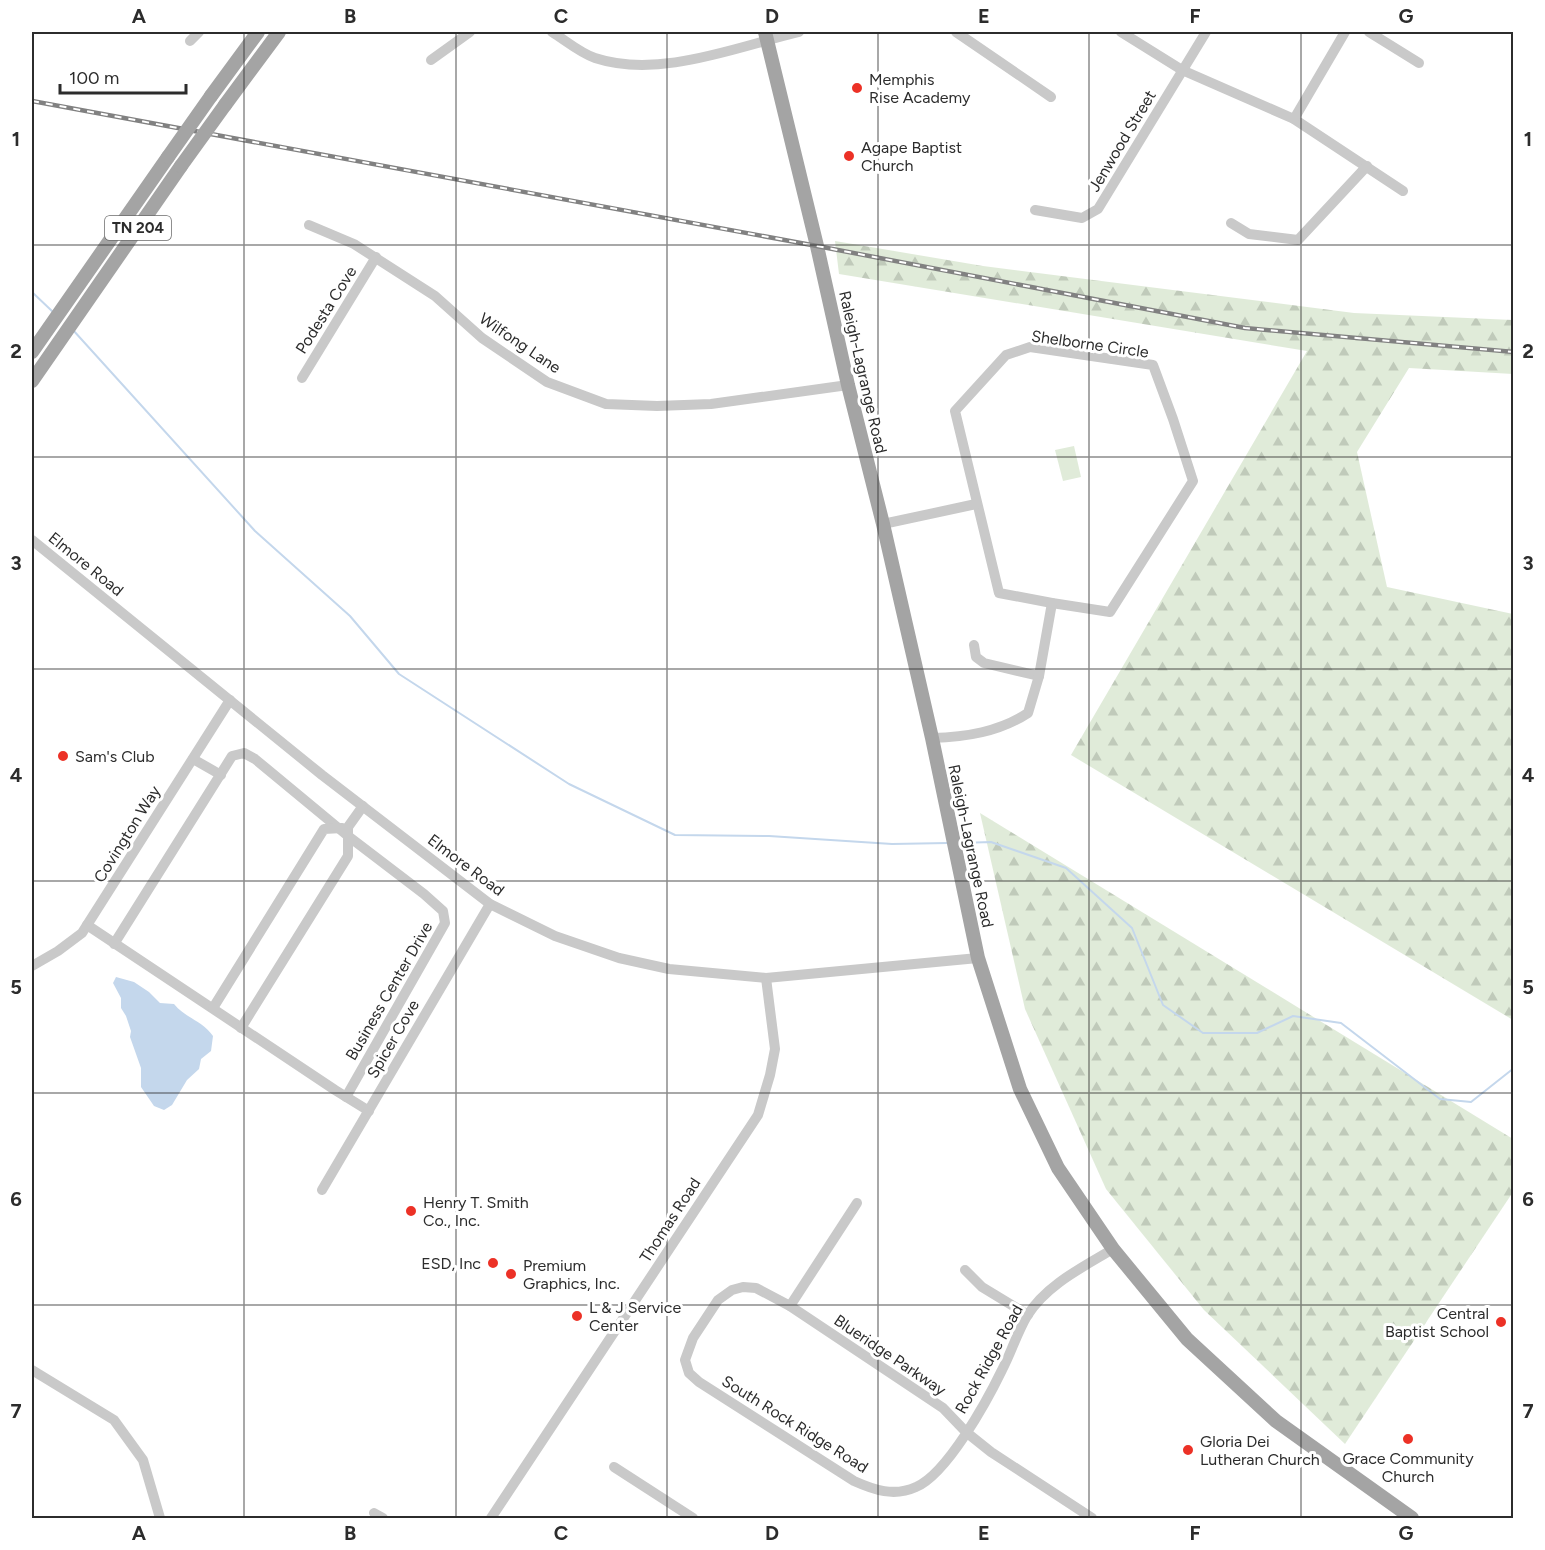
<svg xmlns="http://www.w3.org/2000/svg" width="1545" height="1550" viewBox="0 0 1545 1550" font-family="Figtree,sans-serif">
<defs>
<pattern id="forest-firs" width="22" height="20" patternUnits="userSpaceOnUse" patternTransform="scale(1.5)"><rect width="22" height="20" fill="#e0ebd9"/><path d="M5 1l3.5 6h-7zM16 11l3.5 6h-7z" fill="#c0caba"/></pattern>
</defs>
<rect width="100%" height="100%" fill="#fff"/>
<g fill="url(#forest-firs)">
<path d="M835 241 983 266 1354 313 1513 320V374L1409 368 1357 452 1387 587 1513 614V1020L1071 755 1307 351 839 274Z"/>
<path d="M980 813 1513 1139V1192L1345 1444 1204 1310 1106 1189 1025 1009Z"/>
</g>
<path fill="#e0ebd9" d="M1074 446 1081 477 1063 481 1055 450Z"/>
<path fill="#c4d7ec" d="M116 977 134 982 149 992 160 1003 174 1004C185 1018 203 1021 213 1036L211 1051 201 1059 199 1069 187 1080 172 1105 164 1110 154 1106 141 1087V1068L130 1037 131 1031 126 1016 121 1008V998L113 983Z"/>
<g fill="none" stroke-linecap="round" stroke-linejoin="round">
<g stroke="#c4d7ec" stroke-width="2">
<path d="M32 292 53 312"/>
<path d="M73 330 255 531 350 616 399 674 569 784 675 835 769 836 892 844 948 843"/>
<path d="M960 843 991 842 1066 868 1132 928 1163 1005 1203 1033H1257L1293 1016 1341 1023 1440 1099 1471 1102 1514 1068"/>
</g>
<g stroke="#c9c9c9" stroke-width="10">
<path d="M552 32C565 40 580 53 595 58 659 79 736 47 799 32"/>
<path d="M956 32 1051 97"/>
<path d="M1121 32 1182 70 1294 119 1403 191"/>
<path d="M1369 32 1419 63"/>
<path d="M190 41 199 32"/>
<path d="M431 60 470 32"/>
<path d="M1294 119 1345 32"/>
<path d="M1035 210 1082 218 1098 209 1206 32"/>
<path d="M1231 223 1249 234 1298 240 1367 166"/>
<path d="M309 225 354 244 435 296 482 338 547 382 606 404 657 406 711 404 848 385"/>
<path d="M1030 347 1153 365 1173 419 1193 481 1110 612 1052 603 999 593 955 411 1006 355Z"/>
<path d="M302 378 376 257"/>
<path d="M883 524 976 504"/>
<path d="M32 540 322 775 490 904 555 936 619 958 669 969 766 978 978 958"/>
<path d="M974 645 976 657 984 663 1039 676"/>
<path d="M932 738C966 737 999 732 1028 713L1039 676 1052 603"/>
<path d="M193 759 221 775"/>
<path d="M87 925 335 1090 369 1111"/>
<path d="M114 944 232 756 244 753 255 759 348 836 424 894 443 911 445 923 346 1097"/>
<path d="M32 966 58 951 82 933 230 700"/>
<path d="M213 1008 324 829 342 828"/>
<path d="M241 1028 348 856V827L363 806"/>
<path d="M322 1190 490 904"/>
<path d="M965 1270 982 1287 1028 1315"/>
<path d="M790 1306 857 1203"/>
<path d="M32 1370 114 1420 143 1460 160 1518"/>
<path d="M614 1467 693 1518"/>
<path d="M374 1513 383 1518"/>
<path d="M491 1518 758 1115 770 1075 775 1049 766 978"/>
<path d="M1092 1518 991 1452 966 1432 943 1408 790 1306 756 1288 743 1287 732 1290 718 1300 693 1338 685 1360 689 1373 699 1382 854 1481C874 1490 894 1497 916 1487 947 1474 987 1401 1002 1370 1011 1353 1017 1333 1027 1316 1046 1285 1083 1267 1113 1249"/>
</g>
<g stroke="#a4a4a4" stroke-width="14">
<path d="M765 32 817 246 848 385 883 524 932 738 978 958 1020 1089 1058 1168 1113 1249 1187 1339 1276 1421 1412 1518"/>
<path d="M211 96 258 32"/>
<path d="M225 105 279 32"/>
<path d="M32 352 168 157"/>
<path d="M32 381 181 166"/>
</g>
<defs>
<path id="rail" d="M32 101 817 246 1245 328 1514 352"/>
</defs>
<use href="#rail" stroke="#818181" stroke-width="4.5"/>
<use href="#rail" stroke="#fff" stroke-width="2" stroke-dasharray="7" stroke-linecap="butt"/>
<g stroke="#a4a4a4" stroke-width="14">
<path d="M168 157 211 96"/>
<path d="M181 166 225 105"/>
</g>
</g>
<path fill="none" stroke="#2c2c2c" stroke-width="1.5" stroke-opacity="0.55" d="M244 32V1518M456 32V1518M667 32V1518M878 32V1518M1089 32V1518M1301 32V1518M32 245H1514M32 457H1514M32 669H1514M32 881H1514M32 1093H1514M32 1305H1514"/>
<g fill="#ec3126" stroke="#fff" stroke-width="2">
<circle cx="857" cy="88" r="6"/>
<circle cx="849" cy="156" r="6"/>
<circle cx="63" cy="756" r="6"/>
<circle cx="411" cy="1211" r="6"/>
<circle cx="493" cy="1263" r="6"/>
<circle cx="511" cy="1274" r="6"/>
<circle cx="577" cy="1316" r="6"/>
<circle cx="1501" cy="1322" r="6"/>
<circle cx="1408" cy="1439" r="6"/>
<circle cx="1188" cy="1450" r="6"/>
</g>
<g text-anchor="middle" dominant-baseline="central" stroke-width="6" stroke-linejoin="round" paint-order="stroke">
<rect fill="#fff" stroke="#6b6b6b" stroke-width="1.5" x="105" y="216" width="66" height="24" rx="4.5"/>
<g font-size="15" font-weight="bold" fill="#2c2c2c">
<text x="138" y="228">TN 204</text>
</g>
<g font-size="16" fill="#2c2c2c" stroke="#fff" text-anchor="start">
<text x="869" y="79">Memphis<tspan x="869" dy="18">Rise Academy</tspan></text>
<text x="861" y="147">Agape Baptist<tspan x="861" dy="18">Church</tspan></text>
<text x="75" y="756">Sam's Club</text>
<text x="423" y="1202">Henry T. Smith<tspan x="423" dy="18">Co., Inc.</tspan></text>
<text x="481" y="1263" text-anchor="end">ESD, Inc</text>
<text x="523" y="1265">Premium<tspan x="523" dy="18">Graphics, Inc.</tspan></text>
<text x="589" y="1307">L &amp; J Service<tspan x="589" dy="18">Center</tspan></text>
<text x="1489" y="1313" text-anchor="end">Central<tspan x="1489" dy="18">Baptist School</tspan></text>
<text x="1200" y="1441">Gloria Dei<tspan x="1200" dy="18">Lutheran Church</tspan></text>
<text x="1408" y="1458" text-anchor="middle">Grace Community<tspan x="1408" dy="18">Church</tspan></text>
</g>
<g font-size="16" fill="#2c2c2c" stroke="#fff">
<text transform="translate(1122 141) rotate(-59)">Jenwood Street</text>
<text transform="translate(326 310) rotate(-58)">Podesta Cove</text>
<text transform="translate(520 343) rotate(34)">Wilfong Lane</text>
<text transform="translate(1090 344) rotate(8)">Shelborne Circle</text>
<text transform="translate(863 372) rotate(77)">Raleigh-Lagrange Road</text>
<text transform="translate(86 564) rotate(39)">Elmore Road</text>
<text transform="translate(127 834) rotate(-58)">Covington Way</text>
<text transform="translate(971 846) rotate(78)">Raleigh-Lagrange Road</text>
<text transform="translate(466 865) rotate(37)">Elmore Road</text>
<text transform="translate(389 991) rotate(-60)">Business Center Drive</text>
<text transform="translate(393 1039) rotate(-60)">Spicer Cove</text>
<text transform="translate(670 1220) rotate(-57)">Thomas Road</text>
<text transform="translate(890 1355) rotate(34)">Blueridge Parkway</text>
<text transform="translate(989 1359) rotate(-61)">Rock Ridge Road</text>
<text transform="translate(795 1424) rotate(32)">South Rock Ridge Road</text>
</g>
</g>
<rect width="1545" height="1550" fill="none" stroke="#ffffff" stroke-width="66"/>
<path d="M60 84v9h126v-9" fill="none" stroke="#2c2c2c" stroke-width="3"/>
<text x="69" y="84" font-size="18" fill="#2c2c2c" stroke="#ffffff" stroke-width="4.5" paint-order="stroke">100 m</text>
<rect x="33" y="33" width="1479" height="1484" fill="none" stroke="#2c2c2c" stroke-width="2"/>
<g font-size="20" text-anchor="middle" font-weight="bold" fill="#2c2c2c">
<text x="139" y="23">A</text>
<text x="350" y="23">B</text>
<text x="561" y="23">C</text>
<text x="772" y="23">D</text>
<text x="984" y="23">E</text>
<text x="1195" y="23">F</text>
<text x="1406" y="23">G</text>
<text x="16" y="146">1</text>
<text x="1528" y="146">1</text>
<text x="16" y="358">2</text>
<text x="1528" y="358">2</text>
<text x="16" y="570">3</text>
<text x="1528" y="570">3</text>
<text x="16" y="782">4</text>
<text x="1528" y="782">4</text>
<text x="16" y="994">5</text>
<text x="1528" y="994">5</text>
<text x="16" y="1206">6</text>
<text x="1528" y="1206">6</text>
<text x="16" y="1418">7</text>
<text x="1528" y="1418">7</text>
<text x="139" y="1540">A</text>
<text x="350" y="1540">B</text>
<text x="561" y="1540">C</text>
<text x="772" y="1540">D</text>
<text x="984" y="1540">E</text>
<text x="1195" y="1540">F</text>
<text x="1406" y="1540">G</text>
</g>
</svg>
